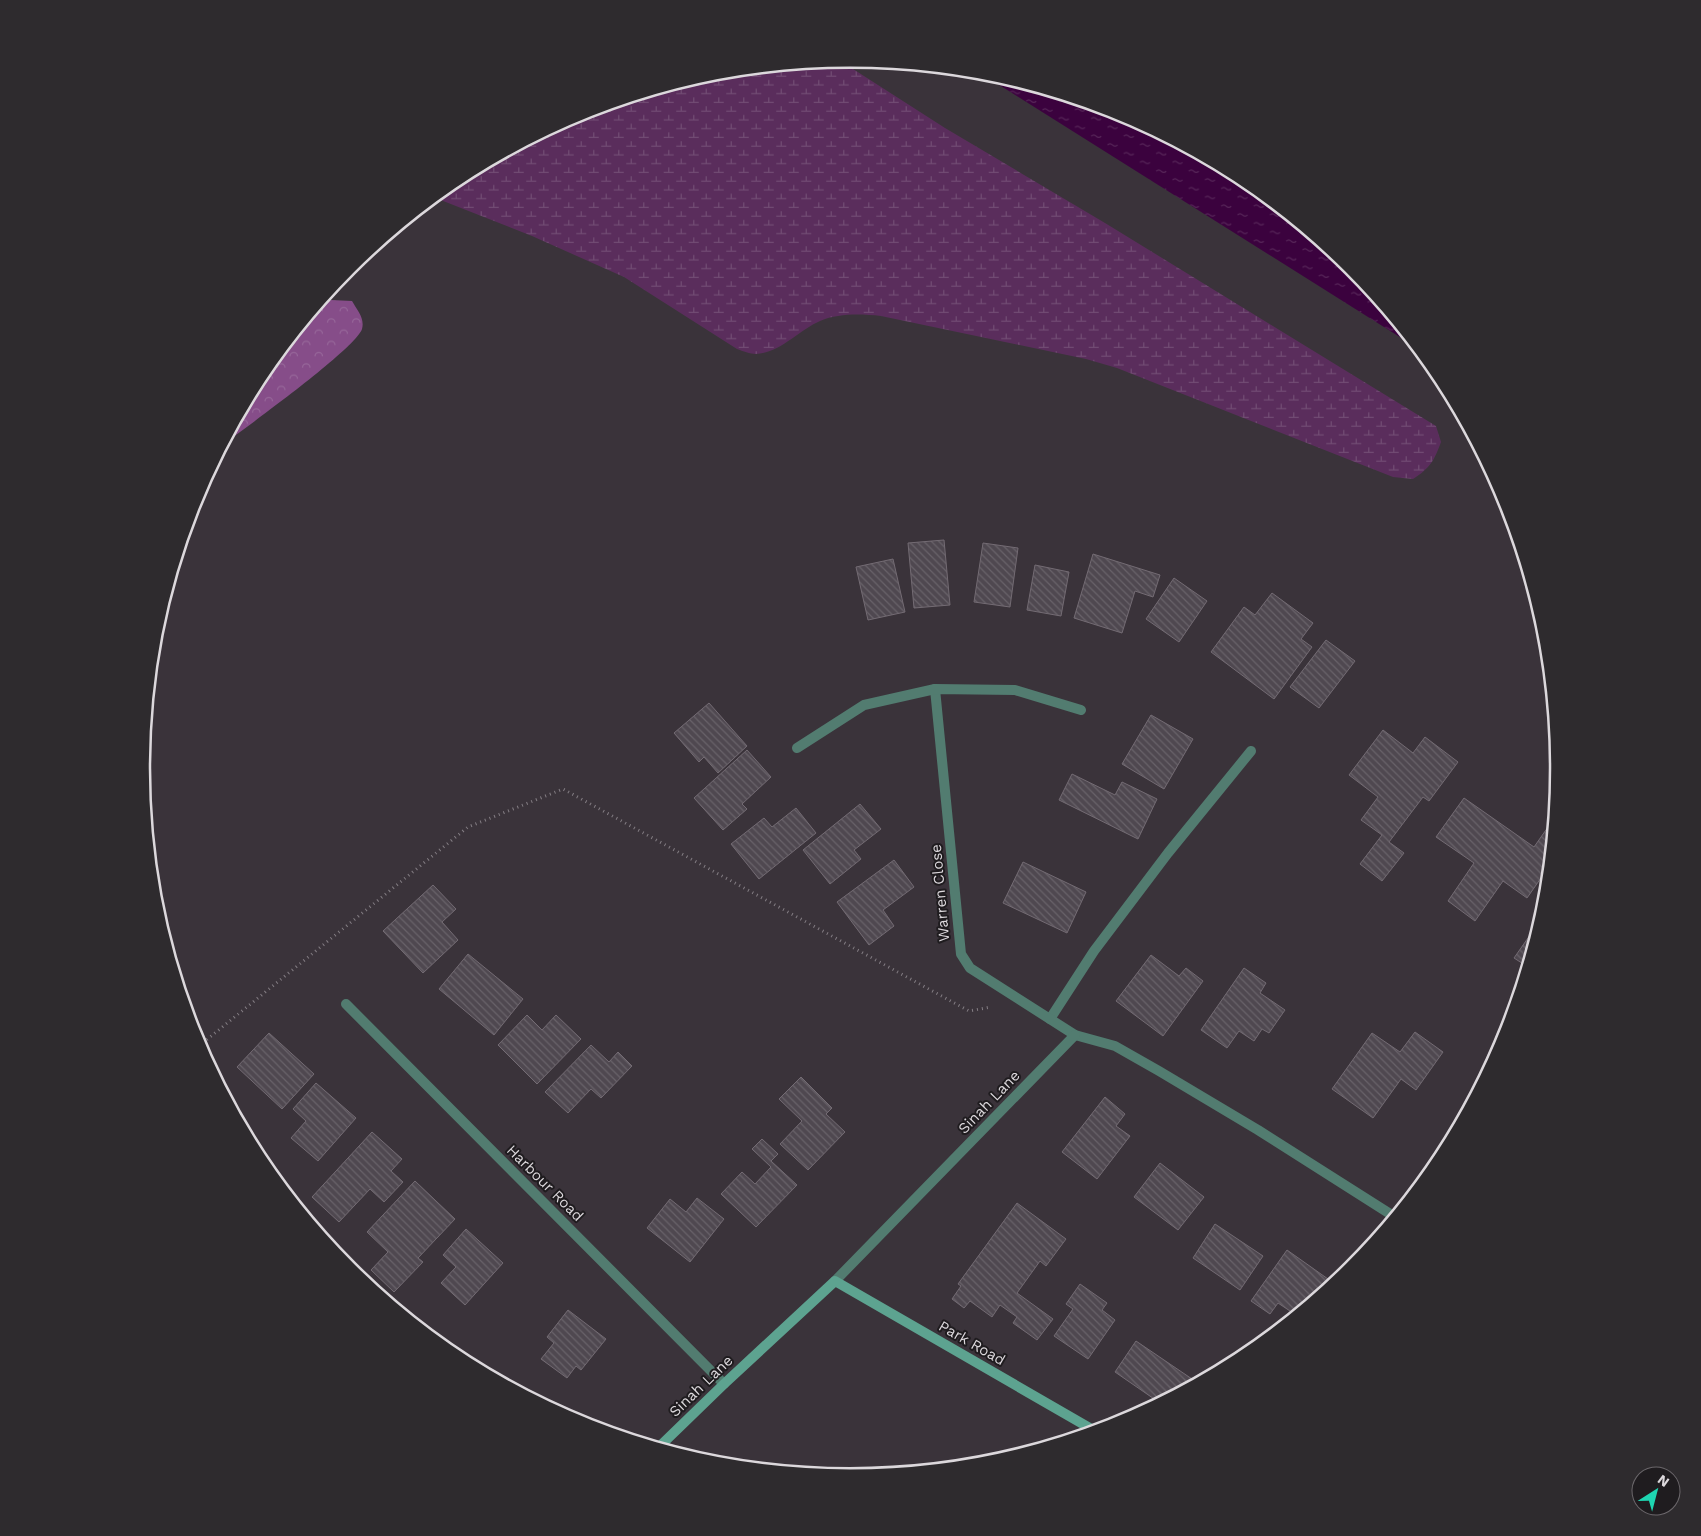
<svg xmlns="http://www.w3.org/2000/svg" width="1701" height="1536" viewBox="0 0 1701 1536" font-family="'Work Sans',sans-serif">
<defs>
<pattern id="forest-crowns" width="20" height="18" patternUnits="userSpaceOnUse" patternTransform="scale(1.25)"><rect width="20" height="18" fill="#864d89"/><path d="M2 6a3 3 0 1 1 6 0M12 15a3 3 0 1 1 6 0" fill="none" stroke="#966699"/></pattern>
<pattern id="wetland-marsh" width="20" height="14" patternUnits="userSpaceOnUse" patternTransform="scale(1.25)"><rect width="20" height="14" fill="#5a2d5c"/><path d="M1 5h8M5 5V1M11 12h8M15 12V8" fill="none" stroke="#714b73"/></pattern>
<pattern id="water-ripples" width="26" height="14" patternUnits="userSpaceOnUse" patternTransform="scale(1.25)"><rect width="26" height="14" fill="#3b023e"/><path d="M2 4q2-2 4 0t4 0M15 11q2-2 4 0t4 0" fill="none" stroke="#572659"/></pattern>
<pattern id="building-back-hatch" width="6" height="6" patternUnits="userSpaceOnUse" patternTransform="scale(1.25)"><rect width="6" height="6" fill="#4f4850"/><path d="M-1 5l2 2M0 0l6 6M5-1l2 2" fill="none" stroke="#686269"/></pattern>
</defs>
<rect width="100%" height="100%" fill="#3a333a"/>
<path fill="url(#forest-crowns)" d="M331 300 352 301C357 310 365 318 362 329 356 348 246 428 223 444L261 374 313 311Z"/>
<path fill="url(#wetland-marsh)" d="M839 60 945 128 1105 223 1436 426 1441 442C1434 461 1430 468 1413 479L1393 477 1117 368 1086 359 881 316C861 314 839 313 820 321 799 330 780 353 756 354 750 354 743 351 737 349L624 277 532 236 433 197 457 178 579 113 712 72Z"/>
<path fill="url(#water-ripples)" d="M977 71 989 72 1122 113 1245 178 1352 267 1422 351Z"/>
<g fill="url(#building-back-hatch)" stroke="#736b73">
<path d="M944 540 950 605 914 608 908 543Z"/>
<path d="M983 543 1018 548 1010 607 974 602Z"/>
<path d="M1093 554 1160 575 1153 597 1135 591 1122 633 1074 618Z"/>
<path d="M893 559 905 612 868 620 856 567Z"/>
<path d="M1035 565 1069 572 1061 616 1027 610Z"/>
<path d="M1174 578 1207 601 1179 642 1146 619Z"/>
<path d="M1272 593 1313 623 1301 639 1312 647 1274 699 1211 652 1244 607 1255 615Z"/>
<path d="M1326 640 1355 661 1319 708 1290 687Z"/>
<path d="M709 703 747 746 718 773 704 757 699 762 674 733Z"/>
<path d="M1151 715 1193 739 1164 789 1122 764Z"/>
<path d="M1383 730 1413 753 1425 737 1458 762 1429 801 1423 797 1389 842 1404 853 1382 881 1360 864 1382 835 1361 820 1378 797 1349 775Z"/>
<path d="M747 750 771 777 742 804 747 809 723 830 694 798Z"/>
<path d="M1072 774 1115 795 1122 782 1157 799 1138 839 1059 800Z"/>
<path d="M1464 798 1534 847 1555 817 1550 865 1527 898 1503 881 1475 921 1448 901 1474 863 1436 837Z"/>
<path d="M860 804 881 829 854 850 861 859 830 884 803 850Z"/>
<path d="M796 808 816 833 759 879 731 844 764 818 772 827Z"/>
<path d="M894 860 914 887 883 910 894 926 869 945 837 902Z"/>
<path d="M1023 862 1086 892 1067 933 1003 903Z"/>
<path d="M433 885 456 909 442 922 458 940 423 973 383 931Z"/>
<path d="M1544 915 1528 967 1514 958Z"/>
<path d="M468 954 523 999 494 1035 439 989Z"/>
<path d="M1151 955 1179 976 1186 968 1203 981 1163 1036 1116 1001Z"/>
<path d="M1244 968 1266 983 1260 993 1285 1010 1269 1033 1262 1029 1254 1041 1239 1031 1227 1048 1201 1030Z"/>
<path d="M527 1015 542 1030 556 1015 581 1039 537 1084 498 1045Z"/>
<path d="M1415 1032 1443 1052 1416 1090 1401 1079 1373 1118 1332 1089 1372 1033 1400 1052Z"/>
<path d="M269 1033 314 1074 282 1109 237 1067Z"/>
<path d="M591 1045 609 1062 618 1052 632 1066 601 1098 591 1089 568 1113 545 1092Z"/>
<path d="M801 1077 832 1108 826 1114 845 1132 808 1170 780 1144 802 1121 779 1099Z"/>
<path d="M316 1083 356 1118 318 1161 291 1138 306 1121 293 1109Z"/>
<path d="M1105 1097 1125 1114 1116 1126 1130 1136 1097 1179 1062 1152Z"/>
<path d="M372 1132 402 1159 391 1171 403 1182 384 1202 370 1189 339 1222 312 1197Z"/>
<path d="M762 1139 778 1154 771 1161 797 1185 756 1227 721 1194 742 1172 755 1184 771 1167 752 1149Z"/>
<path d="M1160 1163 1204 1197 1178 1230 1134 1197Z"/>
<path d="M415 1181 455 1219 418 1258 423 1262 394 1292 371 1270 388 1252 367 1232Z"/>
<path d="M697 1198 724 1219 690 1262 647 1228 670 1199 686 1212Z"/>
<path d="M1017 1203 1066 1239 1046 1266 1040 1261 1017 1293 1053 1319 1037 1340 1013 1323 1017 1317 1000 1305 992 1317 970 1301 964 1308 952 1299 961 1286 958 1284Z"/>
<path d="M1215 1224 1263 1256 1240 1290 1193 1258Z"/>
<path d="M466 1229 503 1263 465 1305 441 1283 456 1267 443 1255Z"/>
<path d="M1287 1250 1328 1279 1313 1301 1296 1315 1278 1303 1270 1314 1251 1301Z"/>
<path d="M1080 1284 1107 1303 1102 1310 1115 1320 1088 1359 1054 1336 1073 1309 1066 1304Z"/>
<path d="M568 1310 606 1339 581 1370 576 1366 567 1378 541 1359 554 1343 547 1337Z"/>
<path d="M1136 1341 1192 1379 1185 1390 1160 1403 1115 1372Z"/>
</g>
<g fill="none" stroke-linecap="round" stroke-linejoin="round">
<path stroke="#847e84" stroke-width="3" stroke-dasharray="1 4" stroke-linecap="butt" d="M199 1046 468 827 563 789 969 1011 991 1007"/>
<path stroke="#527c70" stroke-width="10" d="M1050 1019 1094 951 1168 853 1251 751"/>
<g stroke="#527c70" stroke-width="10">
<path d="M935 689 961 954 970 968 1075 1035 1115 1046 1159 1071 1258 1130 1395 1217"/>
<path d="M797 748 864 705 935 689 1015 690 1081 710"/>
<path d="M346 1004 724 1384"/>
<path d="M835 1281 1075 1035"/>
</g>
<path stroke="#5da390" stroke-width="10" d="M659 1447 724 1384 835 1281 1095 1431"/>
</g>
<g text-anchor="middle" dominant-baseline="central" stroke-width="4" stroke-linejoin="round" paint-order="stroke">
<g font-size="15" fill="#dcd8dc" stroke="#1f1c1f">
<text transform="translate(940 893) rotate(-95)">Warren Close</text>
<text transform="translate(989 1102) rotate(-46)">Sinah Lane</text>
<text transform="translate(545 1183) rotate(45)">Harbour Road</text>
<text transform="translate(972 1343) rotate(30)">Park Road</text>
<text transform="translate(701 1386) rotate(-44)">Sinah Lane</text>
</g>
</g>
<path d="M0 0H1701V1536H0ZM150 768a700 700 0 1 1 1400 0a700 700 0 1 1-1400 0Z" fill="#2e2b2e" fill-rule="evenodd"/>
<path fill="none" stroke="#dcd8dc" stroke-width="2.5" d="M150 768a700 700 0 1 1 1400 0a700 700 0 1 1-1400 0Z"/>
<g transform="translate(1656 1491) rotate(36)"><circle r="24" fill="#1f1c1f" stroke="#6b676b"/>
<path d="M0-4L9 19L0 12L-9 19Z" fill="#1ed5b1"/>
<text y="-8" font-size="14" font-weight="bold" text-anchor="middle" fill="#dcd8dc">N</text>
</g>
</svg>
